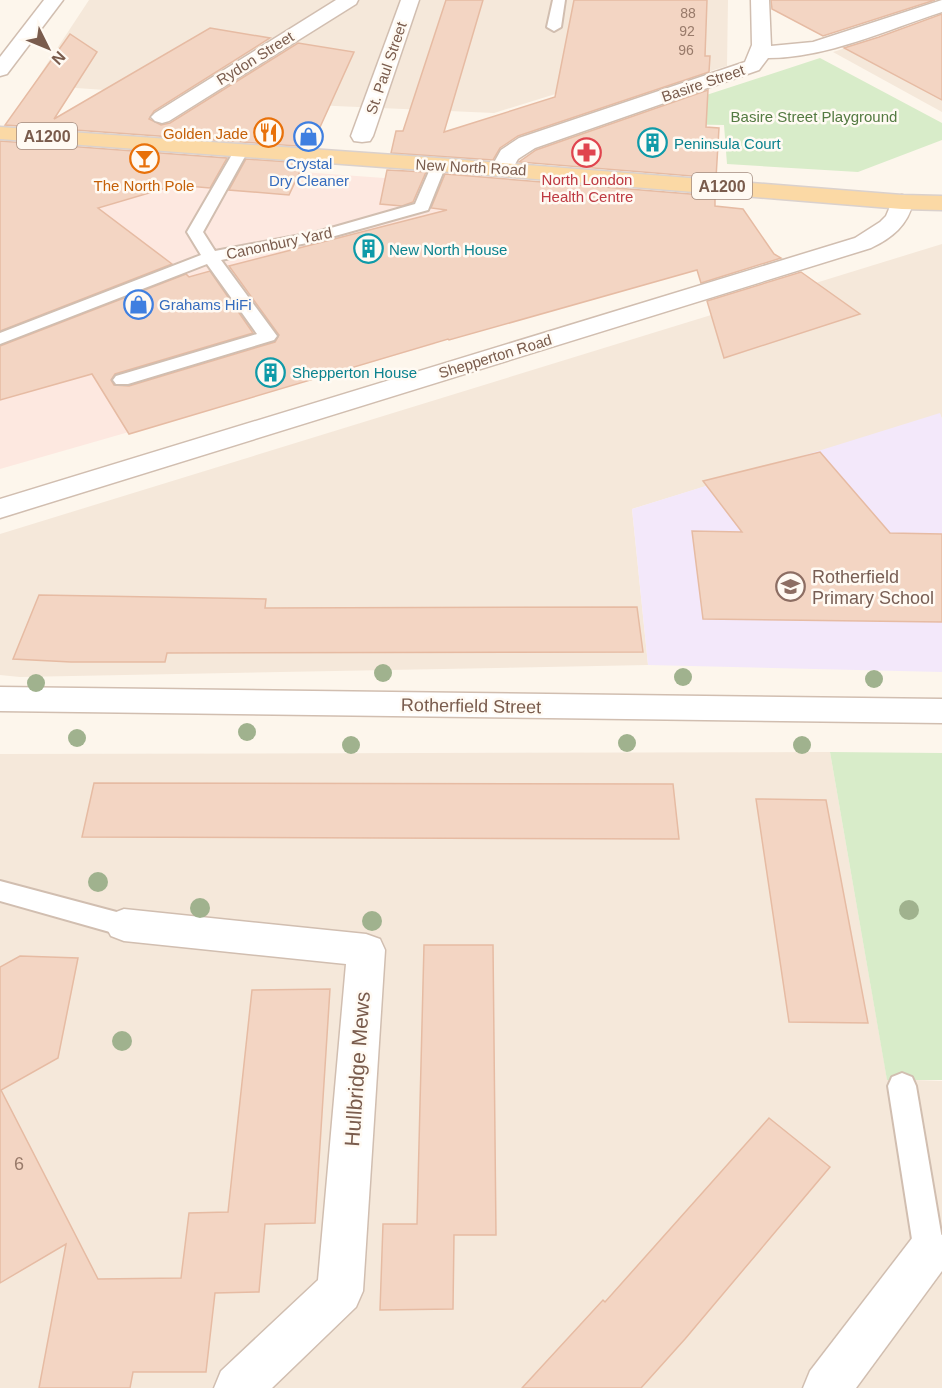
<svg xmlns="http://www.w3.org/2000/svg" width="942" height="1388" viewBox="0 0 942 1388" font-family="Helvetica,sans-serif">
<rect width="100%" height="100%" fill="#fdf6ec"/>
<g fill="#f5e8da">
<path d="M89 0H728L727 66 608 102 581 86 494 113 335 106 33 85Z"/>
<path d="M942 17V112L833 52Z"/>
<path d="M942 244V419L940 414 632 509 648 665 20 677 0 675V534Z"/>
<path d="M830 752 887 1079 942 1081V1388H0V754Z"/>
</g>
<path fill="#fde8e0" d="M70 157 220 166 507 187 372 266 435 344 0 469V250Z"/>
<path fill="#f3e8fa" d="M940 413 942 419V672L648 665 632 509Z"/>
<g fill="#d8ecc9">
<path d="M820 58 942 123V140L858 172 727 164 724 125 664 124 648 114Z"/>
<path d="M830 752 942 753V1080H887Z"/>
</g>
<g fill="#f3d5c3" stroke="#e6bba3" stroke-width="1.5">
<path d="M446 0H483L444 132 555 97 574 0H707L705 56H710L709 72 518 136 500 148 493 160 391 153 396 131H403Z"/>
<path d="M771 0H935L823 36 772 9Z"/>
<path d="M942 14V100L844 48 879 37Z"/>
<path d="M210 28 270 38 154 111 149 119 161 125 170 123 298 43 354 52 311 147 5 125 70 34 97 52 54 119Z"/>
<path d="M708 90 706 127 719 128 716 178 519 162 536 150Z"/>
<path d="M0 141 227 158 210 188 176 185 98 208 172 264 0 331Z"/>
<path d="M246 159 304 163 289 195 229 190Z"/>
<path d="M387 170 426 172 413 202 402 206 380 204Z"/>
<path d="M445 174 715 196V206L743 209 774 254 781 258 701 283 697 270 449 340 448 339 129 434 92 374 0 400V346L186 274 189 277 210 271 253 333 115 374 111 380 114 385 129 386 275 342 279 335 229 266 447 210 431 208Z"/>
<path d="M801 272 860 314 724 358 707 301Z"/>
<path d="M820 452 890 533 942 534V622L703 619 692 531 742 532 703 481Z"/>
<path d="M39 595 266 599 265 608 637 607 643 652 167 653 165 662H71L13 659Z"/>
<path d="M94 783 673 784 679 839 82 837Z"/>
<path d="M756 799 826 800 868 1023 789 1022Z"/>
<path d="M424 945H493L496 1235H454L453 1309 380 1310 383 1224H417Z"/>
<path d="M20 956 78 958 58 1058 1 1090 98 1279 181 1278 189 1213 228 1212 252 990 330 989 315 1223 265 1224 259 1292 215 1293 206 1372H133L130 1388H39L66 1244 0 1283V967Z"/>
<path d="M769 1118 830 1167 685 1339 641 1388H522L603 1300 605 1302Z"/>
</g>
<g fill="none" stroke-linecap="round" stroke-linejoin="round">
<defs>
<g id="lane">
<path d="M553 0H565L561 27 554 31 547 27Z"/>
<path d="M241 147 248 151 203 232 215 251 317 232 415 204 433 162H443L446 165 428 210 317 241 221 260 277 336 274 340 128 384H116L113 380 116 376 257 334 207 264 0 344V333L201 255 187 232 234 151Z"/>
<path d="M0 881 124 914 133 917 137 925 133 933 124 936 0 901Z"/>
<path d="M902 1073 912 1077 916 1086 942 1239 940 1263 929 1267 918 1263 914 1252 888 1086 892 1077Z"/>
</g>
<g id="street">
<path d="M44 0H63L7 74 0 76V57Z"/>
<path d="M336 0H358L356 4 169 121 162 123 155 121 151 117 155 113Z"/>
<path d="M401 0H419L373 136 370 141 362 142 354 141 351 136Z"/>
<path d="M751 0H769L771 46 813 42 942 0V12C886 30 827 58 768 58L759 70 535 148 518 159 510 173 502 175 494 173 491 168 501 150 519 138 745 62 752 45Z"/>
<path d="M902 195 910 197 913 202C908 225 892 238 871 248L0 518V499L855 238 880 222 886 216 894 197Z"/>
<path d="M0 687 942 699V723L0 711Z"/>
<path d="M124 909 366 934 380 939 385 950 363 1291 356 1307 272 1388H214L221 1371 318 1280 346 964 124 941 111 936 105 925 111 914Z"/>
<path d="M929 1230 942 1235V1271L856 1388H803L810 1371 913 1237Z"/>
</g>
<path id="primary" d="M0 127 451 159 902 195 942 196V210L902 209 451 172 0 139Z"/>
</defs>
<use href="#lane" stroke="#d1beb0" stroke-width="4"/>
<use href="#street" stroke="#d1beb0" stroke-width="3"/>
<use href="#primary" stroke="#dad1cd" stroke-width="3"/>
<use href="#lane" fill="#fff" fill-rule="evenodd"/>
<use href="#street" fill="#fff" fill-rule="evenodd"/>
<use href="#primary" fill="#fbd9a5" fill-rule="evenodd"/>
</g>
<g fill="#a0b28e">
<circle cx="383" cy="673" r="9"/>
<circle cx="683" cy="677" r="9"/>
<circle cx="874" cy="679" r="9"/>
<circle cx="36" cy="683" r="9"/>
<circle cx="247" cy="732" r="9"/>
<circle cx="77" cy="738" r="9"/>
<circle cx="627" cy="743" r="9"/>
<circle cx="351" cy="745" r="9"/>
<circle cx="802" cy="745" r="9"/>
<circle cx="98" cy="882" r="10"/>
<circle cx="200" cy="908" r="10"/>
<circle cx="909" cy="910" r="10"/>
<circle cx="372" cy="921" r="10"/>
<circle cx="122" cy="1041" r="10"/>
</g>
<defs>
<symbol id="restaurant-ring" viewBox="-11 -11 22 22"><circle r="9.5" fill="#fffaf3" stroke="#e8710a" stroke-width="1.5"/><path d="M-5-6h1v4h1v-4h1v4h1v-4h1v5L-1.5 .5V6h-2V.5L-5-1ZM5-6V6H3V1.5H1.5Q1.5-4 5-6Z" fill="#e8710a"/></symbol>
<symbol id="shop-ring" viewBox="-11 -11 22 22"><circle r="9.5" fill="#fffaf3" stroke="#3f7fe0" stroke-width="1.5"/><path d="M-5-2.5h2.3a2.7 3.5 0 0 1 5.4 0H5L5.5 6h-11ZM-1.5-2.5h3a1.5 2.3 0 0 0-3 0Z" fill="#3f7fe0"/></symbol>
<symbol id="building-ring" viewBox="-11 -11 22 22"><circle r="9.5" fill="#fffaf3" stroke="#0f9aa8" stroke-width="1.5"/><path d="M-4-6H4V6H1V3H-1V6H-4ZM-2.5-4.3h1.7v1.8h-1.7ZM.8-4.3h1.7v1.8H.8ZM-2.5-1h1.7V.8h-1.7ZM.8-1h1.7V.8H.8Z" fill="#0f9aa8"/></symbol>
<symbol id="pharmacy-ring" viewBox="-11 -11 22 22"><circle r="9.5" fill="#fffaf3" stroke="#e0444e" stroke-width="1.5"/><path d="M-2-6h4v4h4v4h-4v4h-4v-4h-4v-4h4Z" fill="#e0444e"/></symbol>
<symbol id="bar-ring" viewBox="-11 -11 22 22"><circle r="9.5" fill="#fffaf3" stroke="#e8710a" stroke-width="1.5"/><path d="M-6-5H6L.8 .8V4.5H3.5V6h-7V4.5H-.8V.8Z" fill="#e8710a"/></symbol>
<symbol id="school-ring" viewBox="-11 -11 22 22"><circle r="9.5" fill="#fffaf3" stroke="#8d6e63" stroke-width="1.5"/><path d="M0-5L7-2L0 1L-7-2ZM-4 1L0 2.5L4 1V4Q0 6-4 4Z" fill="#8d6e63"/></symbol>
</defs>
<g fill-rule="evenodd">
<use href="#restaurant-ring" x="252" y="116" width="33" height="33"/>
<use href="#shop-ring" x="292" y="120" width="33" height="33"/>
<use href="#building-ring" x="636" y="126" width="33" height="33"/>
<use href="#pharmacy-ring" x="570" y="136" width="33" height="33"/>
<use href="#bar-ring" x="128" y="142" width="33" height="33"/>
<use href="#building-ring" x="352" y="232" width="33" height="33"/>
<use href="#shop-ring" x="122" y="288" width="33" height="33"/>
<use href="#building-ring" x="254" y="356" width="33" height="33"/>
<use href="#school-ring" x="774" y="570" width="33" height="33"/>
</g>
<g text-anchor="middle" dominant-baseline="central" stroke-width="5" stroke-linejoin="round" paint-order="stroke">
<g font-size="14" fill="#987a6a">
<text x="688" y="13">88</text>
<text x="687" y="31">92</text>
<text x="686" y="50">96</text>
</g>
<g font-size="15" fill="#7a5c4d" stroke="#fffaf3">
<text transform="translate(255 58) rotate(-32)">Rydon Street</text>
<text transform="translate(386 68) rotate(-71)">St. Paul Street</text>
<text transform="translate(703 83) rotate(-19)">Basire Street</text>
<text transform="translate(471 167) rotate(3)">New North Road</text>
<text transform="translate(279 243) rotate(-12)">Canonbury Yard</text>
<text transform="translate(495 356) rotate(-17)">Shepperton Road</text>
</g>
<g font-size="15" fill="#537a41" stroke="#fffaf3">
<text x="814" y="116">Basire Street Playground</text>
</g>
<g font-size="15" fill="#c56008" stroke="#fffaf3" text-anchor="end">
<text x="248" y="133">Golden Jade</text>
<text x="144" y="185" text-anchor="middle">The North Pole</text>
</g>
<g font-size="15" fill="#0d838f" stroke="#fffaf3" text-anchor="start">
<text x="674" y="143">Peninsula Court</text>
<text x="389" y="249">New North House</text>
<text x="292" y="372">Shepperton House</text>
</g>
<g font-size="15" fill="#366cbe" stroke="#fffaf3">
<text x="309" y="163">Crystal<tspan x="309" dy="17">Dry Cleaner</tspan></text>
<text x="159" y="304" text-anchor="start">Grahams HiFi</text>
</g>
<g font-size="15" fill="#be3a42" stroke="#fffaf3">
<text x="587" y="179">North London<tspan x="587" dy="17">Health Centre</tspan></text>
</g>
<g fill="#fffaf3" stroke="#a28b7f" stroke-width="1.5">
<rect x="17" y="123" width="60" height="26" rx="4.5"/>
<rect x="692" y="173" width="60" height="26" rx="4.5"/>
</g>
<g font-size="16" font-weight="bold" fill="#7a5c4d">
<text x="47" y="136">A1200</text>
<text x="722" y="186">A1200</text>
</g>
<g font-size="18" fill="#785e54" stroke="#fffaf3" text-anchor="start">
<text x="812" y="577">Rotherfield<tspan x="812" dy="21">Primary School</tspan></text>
</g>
<g font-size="18" fill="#7a5c4d" stroke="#fffaf3">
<text transform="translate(471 706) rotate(1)">Rotherfield Street</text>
</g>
<g font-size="18" fill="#987a6a">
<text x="19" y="1164">6</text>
</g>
<g font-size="21" fill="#7a5c4d" stroke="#fffaf3">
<text transform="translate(357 1069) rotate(-86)">Hullbridge Mews</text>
</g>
</g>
<g transform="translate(48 48) rotate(133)" stroke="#fffaf3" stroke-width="4.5" paint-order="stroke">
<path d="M0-4.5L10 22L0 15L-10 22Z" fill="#7a5c4d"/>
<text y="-9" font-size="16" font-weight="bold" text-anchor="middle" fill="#7a5c4d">N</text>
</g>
</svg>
